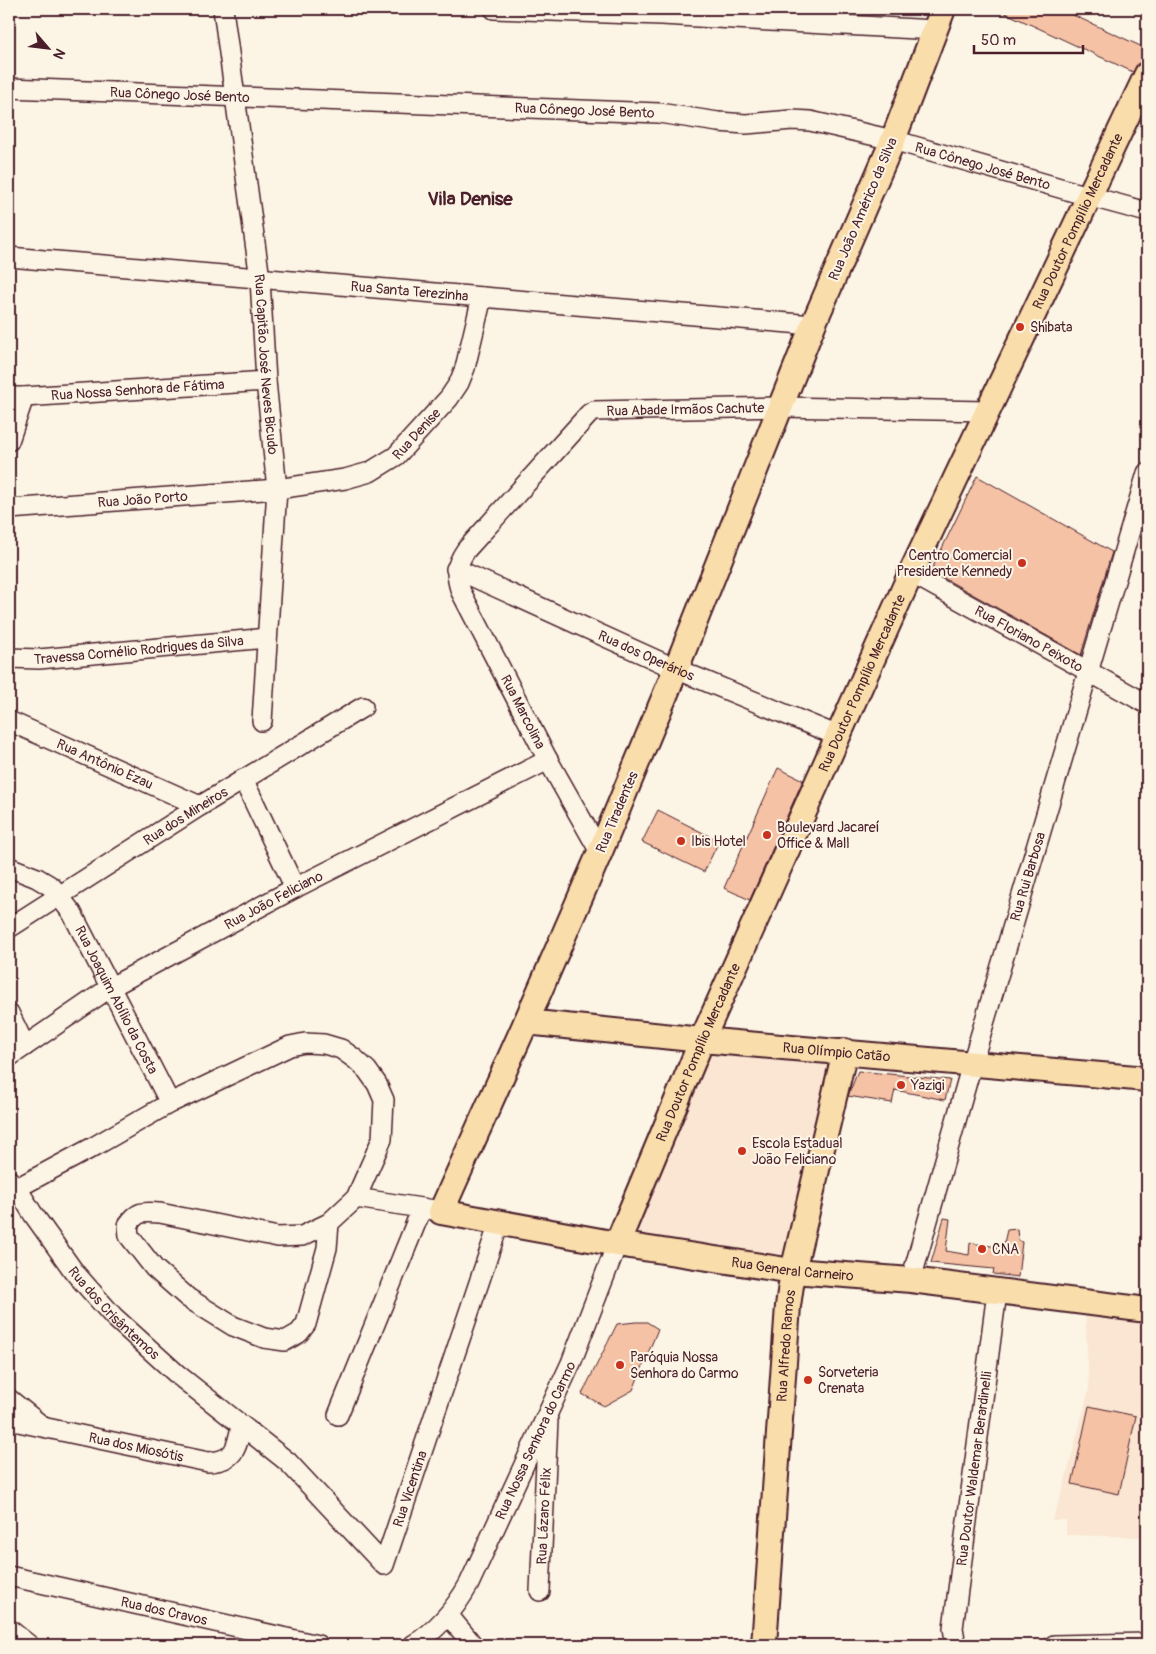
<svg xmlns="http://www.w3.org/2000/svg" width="1156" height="1654" viewBox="0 0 1156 1654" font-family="Pangolin,sans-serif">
<rect width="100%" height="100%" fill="#fcf5e5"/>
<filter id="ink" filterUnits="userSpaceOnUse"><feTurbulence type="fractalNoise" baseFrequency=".02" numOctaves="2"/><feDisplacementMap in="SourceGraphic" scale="10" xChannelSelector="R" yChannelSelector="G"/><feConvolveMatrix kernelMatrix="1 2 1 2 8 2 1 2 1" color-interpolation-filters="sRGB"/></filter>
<g filter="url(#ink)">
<g fill="#fae6d2">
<path d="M710 1055 836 1065 787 1261 635 1236Z"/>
<path d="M1085 1310 1138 1319 1143 1332 1147 1333V1537L1066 1535V1520H1052L1062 1493 1089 1389Z"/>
</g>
<g fill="#f5c2a5" stroke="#4a1f2b">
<path d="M997 9H1060L1147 49V53L1144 61 1139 63 1133 72Z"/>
<path d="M977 476 1112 552 1081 655 931 571Z"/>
<path d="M778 768 803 780 750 900 724 888Z"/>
<path d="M658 810 719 841 704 872 642 842Z"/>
<path d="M858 1071 950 1080 945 1100 895 1090 892 1103 848 1096Z"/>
<path d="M944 1218 950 1219 946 1251 969 1255 970 1243 998 1247 999 1244 1004 1243 1007 1230 1017 1229 1018 1240 1022 1242 1018 1277 993 1274 994 1269 931 1263Z"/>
<path d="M636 1322H647L658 1329 633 1390 604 1406 582 1394 617 1324Z"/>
<path d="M1089 1406 1136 1416 1119 1494 1072 1484Z"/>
</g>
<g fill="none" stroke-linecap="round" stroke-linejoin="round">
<defs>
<g id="minor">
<path id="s1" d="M223 9 260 279 266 381 277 489 262 721"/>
<path d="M494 9 661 15 935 30"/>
<path id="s2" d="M9 88 659 113 718 122 746 124 792 120 810 121 893 140 1088 196 1147 212"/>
<path id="s3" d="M9 257 813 325"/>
<path id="s4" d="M9 397H24L266 381"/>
<path d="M9 441 24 397"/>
<path id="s5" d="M9 509 277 489 345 479 370 472 396 456 449 398 459 383 465 368 482 297"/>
<path id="s6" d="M456 569 676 669 838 736"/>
<path id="s7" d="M911 573 1147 704"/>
<path id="s8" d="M9 658 39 659 267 638"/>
<path id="s9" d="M9 721 200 806"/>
<path d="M243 779 295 888"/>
<path id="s10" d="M600 852 548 760 461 592C455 574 455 566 466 550L589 414 594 411 780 407 987 411"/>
<path id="s11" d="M9 867 37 878 52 887 72 913 170 1103"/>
<path id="s12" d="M9 928 200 806 363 707"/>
<path d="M9 1013 25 1046"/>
<path id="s13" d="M9 1057 111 987 295 888 548 760"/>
<path id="s14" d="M9 1180 17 1188 33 1214 75 1273 114 1317 178 1375 288 1462 384 1565 499 1223"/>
<path d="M17 1188 95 1146 170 1103 290 1046 305 1043 324 1044 341 1049 355 1059 367 1070 377 1084 384 1100 382 1139 356 1198 329 1223 302 1236 278 1237 160 1213C144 1212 138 1210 128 1225L129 1236 154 1268 188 1298 233 1326 264 1338 285 1341 299 1333 306 1324 327 1248 329 1223"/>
<path d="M356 1198 434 1210"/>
<path id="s15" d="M911 1280 972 1064 1147 473"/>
<path d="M9 1399 41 1425"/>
<path d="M338 1415 422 1208"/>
<path id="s16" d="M9 1420 208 1462C234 1461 237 1449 241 1426"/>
<path id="s17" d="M9 1576 318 1645"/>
<path id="s18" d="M540 1591 548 1420"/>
<path d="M449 1616 473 1645"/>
<path d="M9 1629 29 1645"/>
<path id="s19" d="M413 1645C438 1630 455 1609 469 1584L571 1363 617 1244"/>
<path id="s20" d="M956 1645 953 1628 997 1292"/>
<path d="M1054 1645 1147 1643"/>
</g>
<g id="major">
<path id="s21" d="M943 9 893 140 813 325 676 669 600 852 526 1022 441 1212 617 1244 793 1271 911 1280 1147 1310"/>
<path id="s22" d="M526 1022 702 1040 1147 1079"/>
<path id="s23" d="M617 1244 702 1040 911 573 1147 74"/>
<path id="s24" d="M764 1645 788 1306 793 1271 845 1051"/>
</g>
</defs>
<use href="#minor" stroke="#4a1f2b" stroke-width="22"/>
<use href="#major" stroke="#4a1f2b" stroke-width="28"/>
<use href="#minor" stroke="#fcf5e5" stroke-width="19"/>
<use href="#major" stroke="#f9ddab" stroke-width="24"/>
</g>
</g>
<g fill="#c8321e" stroke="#fcf5e5" stroke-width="2">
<circle cx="1020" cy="327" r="5"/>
<circle cx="1022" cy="563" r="5"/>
<circle cx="767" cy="835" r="5"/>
<circle cx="681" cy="841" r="5"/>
<circle cx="901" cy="1085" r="5"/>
<circle cx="742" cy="1151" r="5"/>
<circle cx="982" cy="1249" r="5"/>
<circle cx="620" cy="1365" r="5"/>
<circle cx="808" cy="1380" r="5"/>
</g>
<g text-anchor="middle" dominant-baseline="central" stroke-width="4" stroke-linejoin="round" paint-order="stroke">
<g font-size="14" fill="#4a1f2b" stroke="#fcf5e5">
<text stroke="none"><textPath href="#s2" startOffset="171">Rua Cônego José Bento</textPath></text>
<text stroke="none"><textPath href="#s2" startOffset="576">Rua Cônego José Bento</textPath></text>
<text stroke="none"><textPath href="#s2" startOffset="981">Rua Cônego José Bento</textPath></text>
<text transform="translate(863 209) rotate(-67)">Rua João Américo da Silva</text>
<text stroke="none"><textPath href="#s23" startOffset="1122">Rua Doutor Pompílio Mercadante</textPath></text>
<text stroke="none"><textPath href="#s3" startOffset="402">Rua Santa Terezinha</textPath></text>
<text stroke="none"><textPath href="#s1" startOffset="358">Rua Capitão José Neves Bicudo</textPath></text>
<text stroke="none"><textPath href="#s4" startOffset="129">Rua Nossa Senhora de Fátima</textPath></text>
<text stroke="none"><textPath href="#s10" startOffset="620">Rua Abade Irmãos Cachute</textPath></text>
<text stroke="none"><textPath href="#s5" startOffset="424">Rua Denise</textPath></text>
<text stroke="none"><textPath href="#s5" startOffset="134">Rua João Porto</textPath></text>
<text stroke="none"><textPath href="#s7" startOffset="135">Rua Floriano Peixoto</textPath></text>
<text stroke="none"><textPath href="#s8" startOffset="130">Travessa Cornélio Rodrigues da Silva</textPath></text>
<text stroke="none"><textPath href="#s6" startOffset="209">Rua dos Operários</textPath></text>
<text stroke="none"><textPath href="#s23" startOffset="612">Rua Doutor Pompílio Mercadante</textPath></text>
<text transform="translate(523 712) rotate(63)">Rua Marcolina</text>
<text stroke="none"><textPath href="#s9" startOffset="105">Rua Antônio Ezau</textPath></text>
<text transform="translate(617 812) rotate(-67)">Rua Tiradentes</text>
<text stroke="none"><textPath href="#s12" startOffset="209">Rua dos Mineiros</textPath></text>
<text stroke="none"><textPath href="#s15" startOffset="420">Rua Rui Barbosa</textPath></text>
<text stroke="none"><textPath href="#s13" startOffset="308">Rua João Feliciano</textPath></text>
<text stroke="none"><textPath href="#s11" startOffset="178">Rua Joaquim Abílio da Costa</textPath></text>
<text stroke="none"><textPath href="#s22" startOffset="312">Rua Olímpio Catão</textPath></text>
<text stroke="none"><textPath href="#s23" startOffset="208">Rua Doutor Pompílio Mercadante</textPath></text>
<text stroke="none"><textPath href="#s21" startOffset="1660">Rua General Carneiro</textPath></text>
<text stroke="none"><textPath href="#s14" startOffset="170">Rua dos Crisântemos</textPath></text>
<text stroke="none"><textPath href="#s24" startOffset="300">Rua Alfredo Ramos</textPath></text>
<text stroke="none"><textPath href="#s19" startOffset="242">Rua Nossa Senhora do Carmo</textPath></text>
<text stroke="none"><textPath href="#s16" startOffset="130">Rua dos Miosótis</textPath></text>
<text stroke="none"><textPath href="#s20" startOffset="178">Rua Doutor Waldemar Berardinelli</textPath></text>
<text stroke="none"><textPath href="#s14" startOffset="621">Rua Vicentina</textPath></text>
<text stroke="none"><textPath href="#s18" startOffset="75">Rua Lázaro Félix</textPath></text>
<text stroke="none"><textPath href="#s17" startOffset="159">Rua dos Cravos</textPath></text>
</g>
<g font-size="14" fill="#4a1f2b" stroke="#fcf5e5" text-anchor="start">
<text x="1030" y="327">Shibata</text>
<text x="1012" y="555" text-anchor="end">Centro Comercial<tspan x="1012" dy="16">Presidente Kennedy</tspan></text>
<text x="777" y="827">Boulevard Jacareí<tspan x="777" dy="16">Office &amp; Mall</tspan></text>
<text x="691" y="841">Ibis Hotel</text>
<text x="911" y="1085">Yazigi</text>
<text x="752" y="1143">Escola Estadual<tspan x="752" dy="16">João Feliciano</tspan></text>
<text x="992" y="1249">CNA</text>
<text x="630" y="1357">Paróquia Nossa<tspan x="630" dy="16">Senhora do Carmo</tspan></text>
<text x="818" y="1372">Sorveteria<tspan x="818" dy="16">Crenata</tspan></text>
</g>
<g font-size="19" font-weight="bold" fill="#4a1f2b" stroke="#fcf5e5">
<text x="470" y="199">Vila Denise</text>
</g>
</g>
<rect width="1156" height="1654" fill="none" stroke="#fcf5e5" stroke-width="30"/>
<rect x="15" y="15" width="1126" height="1624" fill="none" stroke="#4a1f2b" stroke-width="2" filter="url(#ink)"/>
<g transform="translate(48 48) rotate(118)" stroke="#fcf5e5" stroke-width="4" paint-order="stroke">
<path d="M0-4L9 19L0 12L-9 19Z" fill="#4a1f2b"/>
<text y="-8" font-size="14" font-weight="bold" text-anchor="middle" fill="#4a1f2b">N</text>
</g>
<path d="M974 45v8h109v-8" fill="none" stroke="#4a1f2b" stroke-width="2.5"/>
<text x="981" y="45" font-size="15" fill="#4a1f2b" stroke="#fcf5e5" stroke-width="4" paint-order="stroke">50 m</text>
</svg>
